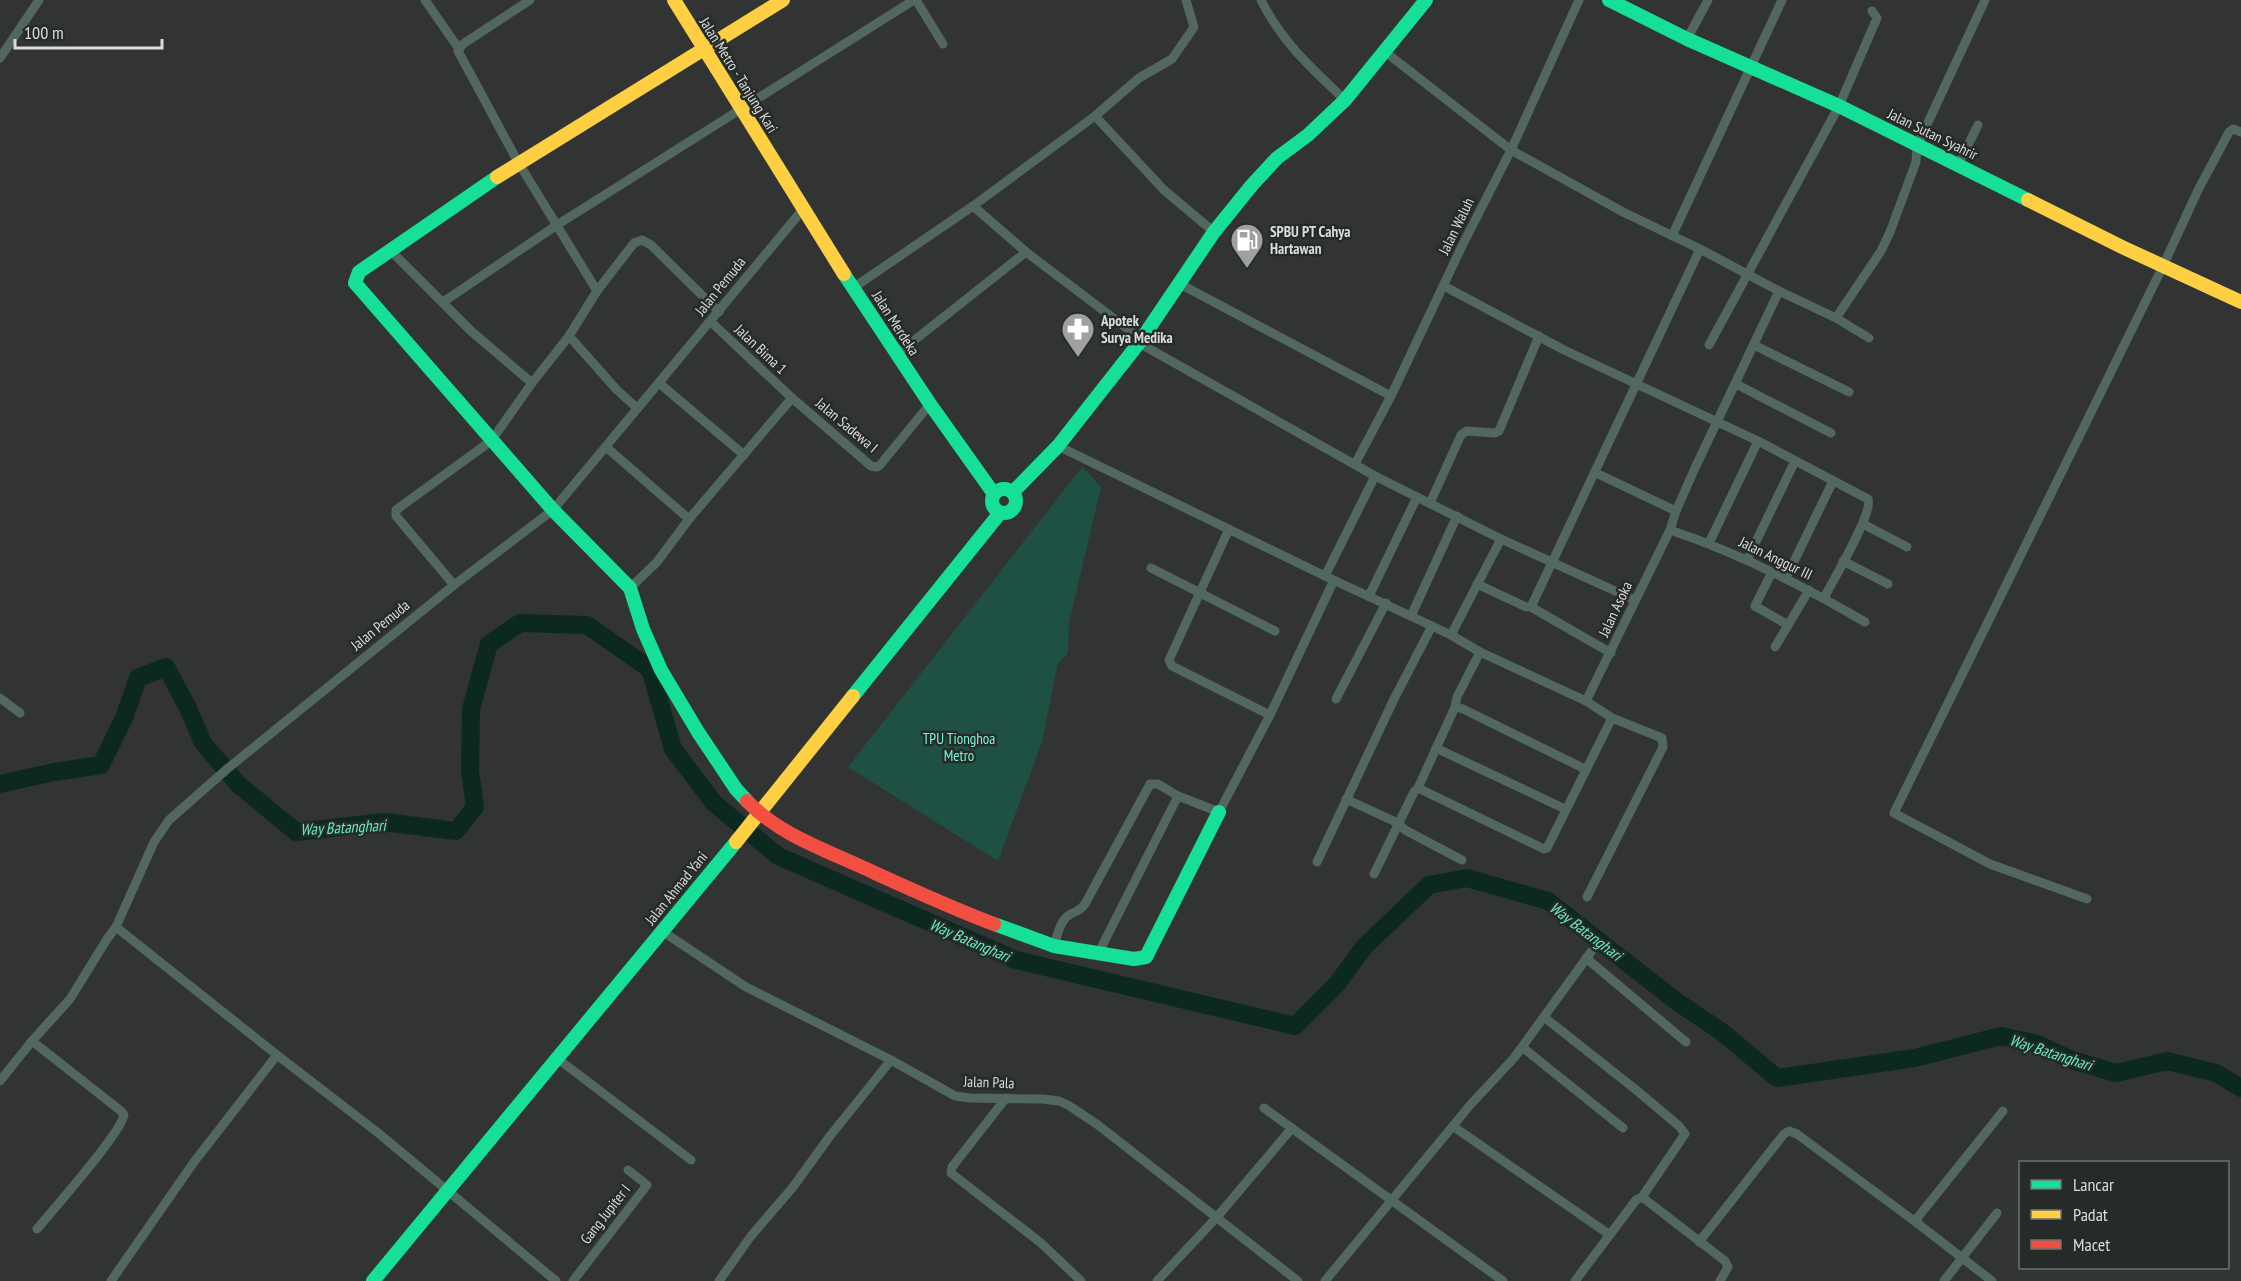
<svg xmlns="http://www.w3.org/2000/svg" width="2241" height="1281" viewBox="0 0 2241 1281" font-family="'PT Sans Narrow',sans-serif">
<rect width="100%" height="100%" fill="#313433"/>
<path fill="#1e5144" d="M1082 467 1101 487 1069 623 1068 653 1058 663 1042 742 998 861 848 767Z"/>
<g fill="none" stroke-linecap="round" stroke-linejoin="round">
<path stroke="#0c2921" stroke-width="18" d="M0 784 54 772 101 765 124 718 138 678 166 667 188 708 203 743 238 784 296 832 384 822 456 831 475 807 470 771 471 709 489 644 520 623 587 625 650 669 673 749 714 803 778 856 1016 960 1295 1026 1337 984 1364 947 1429 885 1467 878 1548 901 1676 1001 1722 1032 1777 1078 1915 1058 2001 1036 2037 1044 2072 1060 2116 1073 2167 1061 2216 1073 2241 1088"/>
<g stroke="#536761" stroke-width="9">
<path d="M425 0 459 49"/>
<path d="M530 0 463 44 458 51 518 162 597 291"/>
<path d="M916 0 943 44"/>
<path d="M1261 0C1281 41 1312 69 1345 100"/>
<path d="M1687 39 1708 0"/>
<path d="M1384 51 1511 150 1623 212 1700 249 1779 291 1695 468 1676 511 1670 530 1586 701"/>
<path d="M0 58 39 0"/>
<path d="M1095 116 1164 190 1214 232"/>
<path d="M1958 165 1978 125"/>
<path d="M973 206 1026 252 1141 339"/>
<path d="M1672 236 1782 0"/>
<path d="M390 250 471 331 532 383"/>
<path d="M1180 284 1391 396"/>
<path d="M1444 286 1564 350 1758 441 1868 499C1874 512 1832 582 1824 598"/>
<path d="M853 288 973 206 1095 116 1139 78 1172 59 1194 27 1186 0"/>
<path d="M1779 291 1836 318 1869 338"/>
<path d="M443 302 557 225 914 0"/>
<path d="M1836 318 1881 251 1890 232 1916 162 1917 146 1985 0"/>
<path d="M711 322 792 398 871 466 877 467 880 465 930 404"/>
<path d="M569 336 617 390 637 408"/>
<path d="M1139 343 1375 476 1501 539 1635 600"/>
<path d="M1709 345 1839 106 1877 18 1872 11"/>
<path d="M1754 345 1849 392"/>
<path d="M897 354 1026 252"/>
<path d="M659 383 744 455"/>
<path d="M1736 384 1831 433"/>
<path d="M1058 446 1325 576 1451 635 1480 652 1586 701 1612 718 1662 738 1663 747 1587 897"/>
<path d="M606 447 689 519"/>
<path d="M1355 464 1391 396 1462 246 1511 150 1579 0"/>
<path d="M1596 473 1676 511"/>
<path d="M1430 503 1461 435 1467 431 1495 433 1499 431 1539 336"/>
<path d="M1863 524 1907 547"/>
<path d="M1229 529 1169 660 1172 666 1270 715"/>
<path d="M1670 530C1739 553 1802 585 1865 622"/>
<path d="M1709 543 1758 441"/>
<path d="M1747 560 1795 461"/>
<path d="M1843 561 1888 584"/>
<path d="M1151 568 1275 631"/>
<path d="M1772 572 1755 606 1788 625"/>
<path d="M1325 576 1375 476"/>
<path d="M1786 578 1833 481"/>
<path d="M1477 584 1526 607H1531L1611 653"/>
<path d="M454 585 396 516V510L491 441 532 383 569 336 597 291 634 243 642 240 651 245 719 312"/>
<path d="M630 588 657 562 689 519 792 398"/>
<path d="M1369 596 1417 497"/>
<path d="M1531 607 1700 249"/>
<path d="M1411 616 1457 516"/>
<path d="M1451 635 1501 539"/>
<path d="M1775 647 1809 590"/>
<path d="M0 698 20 713"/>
<path d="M1336 699 1386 603"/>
<path d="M1455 707 1463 709 1585 769"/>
<path d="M1436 748 1565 809"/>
<path d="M1418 788 1544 849 1547 848 1612 718"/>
<path d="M1346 799 1398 823 1405 830 1462 860"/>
<path d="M1317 862 1395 697 1432 626"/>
<path d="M1374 874 1414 792 1418 788 1455 707 1457 697 1480 652"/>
<path d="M2087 899 1990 864 1894 813 2163 266 2199 188 2229 132 2233 129 2241 132"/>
<path d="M116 927 277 1055 377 1132 556 1281"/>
<path d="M662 931 746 987 891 1060 955 1096 970 1098 1043 1099 1059 1101 1068 1105 1098 1125 1298 1281"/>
<path d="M1054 946C1057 936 1060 921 1069 915 1077 910 1078 913 1085 904L1150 784H1158L1178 796 1219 812 1270 715 1334 580"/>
<path d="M1098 954 1178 796"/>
<path d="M1586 958 1686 1042"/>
<path d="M1544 1017 1635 1089 1679 1126 1685 1134 1642 1197 1636 1200 1575 1281"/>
<path d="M32 1041 121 1111 124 1115C121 1133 53 1210 37 1229"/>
<path d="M1522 1047 1623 1128"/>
<path d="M558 1059 691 1160"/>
<path d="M0 1081 32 1041 70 999 107 939 116 927 154 842 169 820 227 769 454 585 553 510 804 208"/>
<path d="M1006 1098 952 1167 951 1173 1041 1243 1081 1281"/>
<path d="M1264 1108 1503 1281"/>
<path d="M1454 1127 1610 1235"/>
<path d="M1642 1197 1725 1261 1728 1267 1720 1281"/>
<path d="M1699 1242 1784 1134 1789 1131 1797 1134 1917 1223"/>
<path d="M111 1281 194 1162 277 1055"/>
<path d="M573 1281 647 1185 628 1170"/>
<path d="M719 1281 751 1236 793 1187 830 1136 891 1060"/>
<path d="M1157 1281 1217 1217 1292 1128"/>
<path d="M1325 1281 1471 1104 1514 1058 1591 952"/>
<path d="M1944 1281 1997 1213"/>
<path d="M1992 1281 1917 1223 1918 1217 2003 1111"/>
</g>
<g stroke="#16e098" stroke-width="14">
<path d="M1609 0 1687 39 1839 106 2028 200"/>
<path d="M497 177 359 272 355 283 553 510 630 588 643 629 661 670 698 732 736 789 747 801"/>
<path d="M844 274 930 404 994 494"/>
<circle cx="1004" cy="501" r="12"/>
<path d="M1013 492 1058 446 1139 343 1214 232 1252 185 1277 158 1308 135 1345 100 1426 0"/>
<path d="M853 696 1000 513"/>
<path d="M994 924 1054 946 1134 959 1146 957 1219 812"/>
<path d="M373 1281 736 842"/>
</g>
<g stroke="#ffcf43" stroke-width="14">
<path d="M674 0 844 274"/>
<path d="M497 177 783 0"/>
<path d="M2028 200 2122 247 2241 302"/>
<path d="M736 842 853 696"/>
</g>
<path stroke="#f24e42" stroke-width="14" d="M747 801C777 833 823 849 862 867 906 887 949 907 994 924"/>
</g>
<defs>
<symbol id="fuel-pin" viewBox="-11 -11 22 30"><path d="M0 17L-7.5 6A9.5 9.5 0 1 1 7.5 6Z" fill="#9ea1a0" stroke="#262b29"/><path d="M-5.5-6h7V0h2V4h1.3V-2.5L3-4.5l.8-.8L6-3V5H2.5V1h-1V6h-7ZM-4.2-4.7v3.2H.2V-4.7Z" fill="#fff"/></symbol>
<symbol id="pharmacy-pin" viewBox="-11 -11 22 30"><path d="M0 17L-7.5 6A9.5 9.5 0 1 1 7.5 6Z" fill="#9ea1a0" stroke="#262b29"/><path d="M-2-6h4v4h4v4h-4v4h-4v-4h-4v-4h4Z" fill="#fff"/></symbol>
</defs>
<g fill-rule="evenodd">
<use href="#fuel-pin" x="1228" y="221" width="38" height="52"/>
<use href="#pharmacy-pin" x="1059" y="310" width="38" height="52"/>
</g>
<g text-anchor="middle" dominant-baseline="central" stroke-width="5" stroke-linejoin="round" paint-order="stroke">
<g font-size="15" fill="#d9dcdb" stroke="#262b29">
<text transform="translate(739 75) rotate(58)">Jalan Metro - Tanjung Kari</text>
<text transform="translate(1933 134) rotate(26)">Jalan Sutan Syahrir</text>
<text transform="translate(1456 226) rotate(-64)">Jalan Waluh</text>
<text transform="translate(720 286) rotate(-51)">Jalan Pemuda</text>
<text transform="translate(896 323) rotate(57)">Jalan Merdeka</text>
<text transform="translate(761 349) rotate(43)">Jalan Bima 1</text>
<text transform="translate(847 425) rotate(40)">Jalan Sadewa I</text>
<text transform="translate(1776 558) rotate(26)">Jalan Anggur III</text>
<text transform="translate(1615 609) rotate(-65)">Jalan Asoka</text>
<text transform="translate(380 625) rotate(-39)">Jalan Pemuda</text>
<text transform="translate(676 888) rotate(-51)">Jalan Ahmad Yani</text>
<text transform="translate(989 1082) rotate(2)">Jalan Pala</text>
<text transform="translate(605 1214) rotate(-52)">Gang Jupiter I</text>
</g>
<g font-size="15" font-weight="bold" fill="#d9dcdb" stroke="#262b29" text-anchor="start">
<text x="1270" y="231">SPBU PT Cahya<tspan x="1270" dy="17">Hartawan</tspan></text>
<text x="1101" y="320">Apotek<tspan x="1101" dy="17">Surya Medika</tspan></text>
</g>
<g font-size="15" fill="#75fad4" stroke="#262b29">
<text x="959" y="738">TPU Tionghoa<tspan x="959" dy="17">Metro</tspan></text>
</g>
<g font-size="16" font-style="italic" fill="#66edc7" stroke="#262b29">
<text transform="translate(343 827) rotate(-3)">Way Batanghari</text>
<text transform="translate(1586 931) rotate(37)">Way Batanghari</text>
<text transform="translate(970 940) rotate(23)">Way Batanghari</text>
<text transform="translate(2051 1052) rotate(18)">Way Batanghari</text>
</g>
</g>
<rect x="2019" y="1161" width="210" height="108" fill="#262b29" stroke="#6e7270" stroke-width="1.5"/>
<rect x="2031" y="1180" width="30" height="9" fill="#16e098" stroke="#6e7270" stroke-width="1.5"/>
<text x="2073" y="1191" font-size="18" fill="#d9dcdb">Lancar</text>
<rect x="2031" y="1210" width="30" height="9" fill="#ffcf43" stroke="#6e7270" stroke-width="1.5"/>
<text x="2073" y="1221" font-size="18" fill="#d9dcdb">Padat</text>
<rect x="2031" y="1240" width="30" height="9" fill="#f24e42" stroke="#6e7270" stroke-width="1.5"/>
<text x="2073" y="1251" font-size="18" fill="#d9dcdb">Macet</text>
<path d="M15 39v9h147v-9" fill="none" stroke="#d9dcdb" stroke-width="3"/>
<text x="24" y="39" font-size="18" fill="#d9dcdb" stroke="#262b29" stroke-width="4.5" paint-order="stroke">100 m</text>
</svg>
